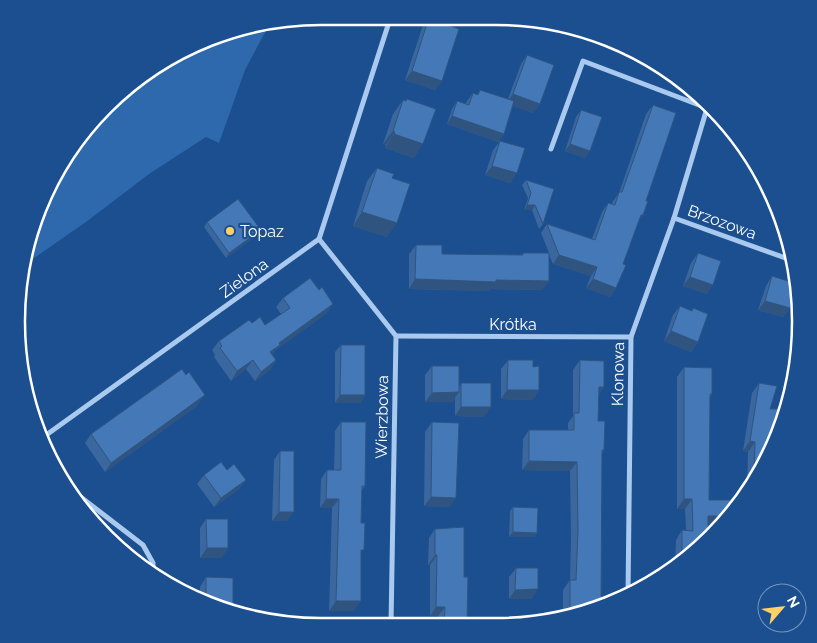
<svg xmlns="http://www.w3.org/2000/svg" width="817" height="643" viewBox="0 0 817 643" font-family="Raleway,sans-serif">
<rect width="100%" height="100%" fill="#1b4f8f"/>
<path fill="#2e69ad" d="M270 23 245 70 219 143 206 137 149 174 86 222 24 265 27 242 57 169 106 105 169 57 243 27Z"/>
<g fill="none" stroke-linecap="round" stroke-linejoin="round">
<g stroke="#a9c9ee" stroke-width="5">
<path d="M551 149 583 61 707 108"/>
<path d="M674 218 791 260"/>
<path d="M319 239 396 336 391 624"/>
<path d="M396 336 631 337"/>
<path d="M42 438 319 239 391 16"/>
<path d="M65 485 143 545 153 563V576"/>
<path d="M628 595 631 337 674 218 708 105"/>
</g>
</g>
<g fill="#3a679d">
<path d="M429 17 443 23 442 81 435 90 405 80 423 25Z"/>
<path d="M527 55 540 104 533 113 513 106 504 134 498 142 447 124 452 109 457 101 466 104 467 101 473 93 477 95 480 90 508 99 521 64Z"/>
<path d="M407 99 414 158 385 148 386 145 383 144 393 114 403 100 405 101Z"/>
<path d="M653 105 637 224 623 264 616 288 610 297 586 288 591 276 553 264 549 255V281L542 290 490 289 489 291 409 289V254L416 245 442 254 522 255 523 253H549L541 233 547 224 592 239 602 212 608 203 612 204 613 201 619 193 646 114Z"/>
<path d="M581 110 585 158 565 151 576 117Z"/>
<path d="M500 141 511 183 485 175 493 150Z"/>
<path d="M377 168 392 178 387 237 353 226 367 181Z"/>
<path d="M526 180 543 224 539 229 532 210H524L528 198 522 185Z"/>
<path d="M207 222 261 230 257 235 226 258 204 227Z"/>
<path d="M698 253 707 294 683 286 691 263Z"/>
<path d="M772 276 790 308 783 317 758 310 766 286Z"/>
<path d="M283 298 327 313 277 349 272 355 276 360 270 370 255 381 246 369 231 381 214 357 215 355 212 350 219 341 252 323 265 325 281 314 276 307Z"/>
<path d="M680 306 691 311 693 308 698 342 691 352 664 341 673 315Z"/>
<path d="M341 345 365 395 360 403H335V352Z"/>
<path d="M508 360 533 367 539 390 532 400 501 399V369Z"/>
<path d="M580 360 604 387 599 394 598 421 604 450 602 453 593 611 563 617V590L570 580 571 539 570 471 522 470 523 439 529 430H568V423L573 416V370Z"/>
<path d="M432 366 459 387 461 383 484 417 455 416V398L452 402H425V375Z"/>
<path d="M684 367 712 394 710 397 709 500H736L743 489H747L737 508 708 526V533L675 562 676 540 682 530H686L685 509H677V377Z"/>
<path d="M759 383 770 409 781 419 747 488 748 452 743 451 752 393Z"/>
<path d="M198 405 105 472 85 443 91 434Z"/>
<path d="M341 422 365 486 362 490 361 523V555L354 611H329L332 508H320L321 479 327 470H334L335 431Z"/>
<path d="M432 422 450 507 424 506 425 432Z"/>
<path d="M280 451 287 521H272L274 460Z"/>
<path d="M227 470 246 480 239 489 214 507 197 484 204 475Z"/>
<path d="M513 507 537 533 534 537H509L510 511Z"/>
<path d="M206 519 228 548 221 558H200V528Z"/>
<path d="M435 529 464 577 467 625 438 624V616H430V565H428L429 538Z"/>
<path d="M516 568 532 599H509V577Z"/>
<path d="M206 577 233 609 200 595V587Z"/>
</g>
<g fill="#305480">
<path d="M412 71 442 81 435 90 405 80Z"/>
<path d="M513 94 540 104 533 113 506 104Z"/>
<path d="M452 116 504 134 498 142 447 124Z"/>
<path d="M393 131 395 132 386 145 383 144Z"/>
<path d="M394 134 423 144 414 158 385 148Z"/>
<path d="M570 144 590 151 585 158 565 151Z"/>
<path d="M492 166 517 173 511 183 485 175Z"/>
<path d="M527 205H535L532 210H524Z"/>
<path d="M362 212 397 223 387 237 353 226Z"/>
<path d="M641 215H643L637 224Z"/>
<path d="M261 230 257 235 226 258 229 253Z"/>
<path d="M559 255 597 267 591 276 553 264Z"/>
<path d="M690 277 713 285 707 294 683 286Z"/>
<path d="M415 279 496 280 549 281 542 290 490 289 489 291 409 289Z"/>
<path d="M593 279 616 288 610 297 586 288Z"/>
<path d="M765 301 790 308 783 317 758 310Z"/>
<path d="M333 304 327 313 277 349 273 354 264 361 270 352 279 343Z"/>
<path d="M671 331 698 342 691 352 664 341Z"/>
<path d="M253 360 246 369 231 381 237 371Z"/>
<path d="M276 360 270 370 255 381 261 372Z"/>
<path d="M599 387H604L597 396Z"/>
<path d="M32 388 26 397V393Z"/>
<path d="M507 390H539L532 400 501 399Z"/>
<path d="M459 392 452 402H425L432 393Z"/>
<path d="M205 395 198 405 105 472 111 463Z"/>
<path d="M340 395H365L360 403H335Z"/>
<path d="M461 407H491L484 417 455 416Z"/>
<path d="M750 441 755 442 748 452 743 451Z"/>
<path d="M529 461 577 462 570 471 522 470Z"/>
<path d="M246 480 239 489 214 507 221 498Z"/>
<path d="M431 497 456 498 450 507 424 506Z"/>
<path d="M326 499H339L332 508H320Z"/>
<path d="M684 499H692L685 509H677Z"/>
<path d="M279 512H294L287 521H272Z"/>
<path d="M708 516H728L717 526H702Z"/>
<path d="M513 532 537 533 534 537H509Z"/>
<path d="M207 548H228L221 558H200Z"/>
<path d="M435 555H437L430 565H428Z"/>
<path d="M538 589 532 599H509L515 590Z"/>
<path d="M336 601H361L354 611H329Z"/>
<path d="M436 607H445L438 616H430Z"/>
<path d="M570 611H577L575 614 566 616Z"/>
</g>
<g fill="#4478b7" stroke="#305480">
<path d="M429 17H432L444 21 443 23 459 29 442 81 412 71Z"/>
<path d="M527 55 554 65 540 104 513 94Z"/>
<path d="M480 90 514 101 504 134 452 116 457 101 469 105 473 93 478 95Z"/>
<path d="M407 99 436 109 423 144 394 134 395 132 393 131 403 100 406 101Z"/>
<path d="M653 105 676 113 646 201H648L643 215H641L623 264 626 265 616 288 593 279 597 267 559 255 547 224 595 240 608 203 615 205 619 192H622Z"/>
<path d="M581 110 602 117 590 151 570 144Z"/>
<path d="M500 141 525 148 517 173 492 166Z"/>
<path d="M377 168 394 174 392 178 410 184 397 223 362 212Z"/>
<path d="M526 180 554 189 543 224 535 205H527L531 193Z"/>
<path d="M238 199 261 230 229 253 207 222Z"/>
<path d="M416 245H442V254L523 255V253H549V281L496 280V282L415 279Z"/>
<path d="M698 253 721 261 713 285 690 277Z"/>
<path d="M772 276 797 284 790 308 765 301Z"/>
<path d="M310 278 319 290 322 287 333 304 279 343 280 345 270 352 276 360 261 372 253 360 237 371 220 348 222 346 219 341 249 320 252 323 260 317 265 325 290 308 283 298Z"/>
<path d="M680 306 692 311 693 308 708 314 698 342 671 331Z"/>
<path d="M341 345H365V395H340Z"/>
<path d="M508 360H533V367L539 366V390H507Z"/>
<path d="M580 360 604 361V387H599L598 421H605L604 450H602L601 607 593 611 577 614V611H570V580H576L578 530 577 462 529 461V430H574V413H579Z"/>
<path d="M432 366H459V392L432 393Z"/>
<path d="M684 367 712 368V394H710L709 500H741L737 508 728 516H708V533L682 556V530L693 531 692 499H684Z"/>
<path d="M182 369 186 375 189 372 205 395 111 463 91 434Z"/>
<path d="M23 376 32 388 26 393Z"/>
<rect x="461" y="383" width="30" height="24"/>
<path d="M759 383 777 386 770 409H782L781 419 754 474 755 442 750 441Z"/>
<path d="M341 422H366L365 486H362L361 523H365L364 550H361V601H336L339 499H326L327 470H341Z"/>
<path d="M432 422 459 423 456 498 431 497Z"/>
<path d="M280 451H294V512H279Z"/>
<path d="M221 462 227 470 234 464 246 480 221 498 204 475Z"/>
<path d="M743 489H747L743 496Z"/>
<path d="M513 507 538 508 537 533 513 532Z"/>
<path d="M206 519H228V548H207Z"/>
<path d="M464 527V577H468L467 625H444L445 607H436L437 555H435V529Z"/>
<path d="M516 568H538V589L515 590Z"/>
<path d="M206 577 233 578V609L206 598Z"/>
</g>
<circle fill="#ffd166" stroke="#1b4f8f" stroke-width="2" cx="230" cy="231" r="5"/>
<g text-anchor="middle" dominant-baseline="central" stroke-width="4.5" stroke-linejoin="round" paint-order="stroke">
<g font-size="16" fill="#fff" stroke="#1b4f8f">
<text transform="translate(722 222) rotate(20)">Brzozowa</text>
<text transform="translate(244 278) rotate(-36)">Zielona</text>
<text x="513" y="324">Krótka</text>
<text transform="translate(618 374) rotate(-89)">Klonowa</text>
<text transform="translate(382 417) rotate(-89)">Wierzbowa</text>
</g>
<g font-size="16" fill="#fff" stroke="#1b4f8f" text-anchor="start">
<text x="240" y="231">Topaz</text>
</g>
</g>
<path d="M0 0H817V643H0ZM321 25H496A296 296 0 0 1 792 321V322A296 296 0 0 1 496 618H321A296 296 0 0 1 25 322V321A296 296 0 0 1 321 25Z" fill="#1b4f8f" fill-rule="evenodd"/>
<path fill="none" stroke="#fff" stroke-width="2.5" d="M321 25H496A296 296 0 0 1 792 321V322A296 296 0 0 1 496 618H321A296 296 0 0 1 25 322V321A296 296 0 0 1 321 25Z"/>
<g transform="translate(782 608) rotate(62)"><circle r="24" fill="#1b4f8f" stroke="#7695bc"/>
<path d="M0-4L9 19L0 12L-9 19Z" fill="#ffd166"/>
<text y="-8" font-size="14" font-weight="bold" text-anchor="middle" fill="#ffffff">N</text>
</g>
</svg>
